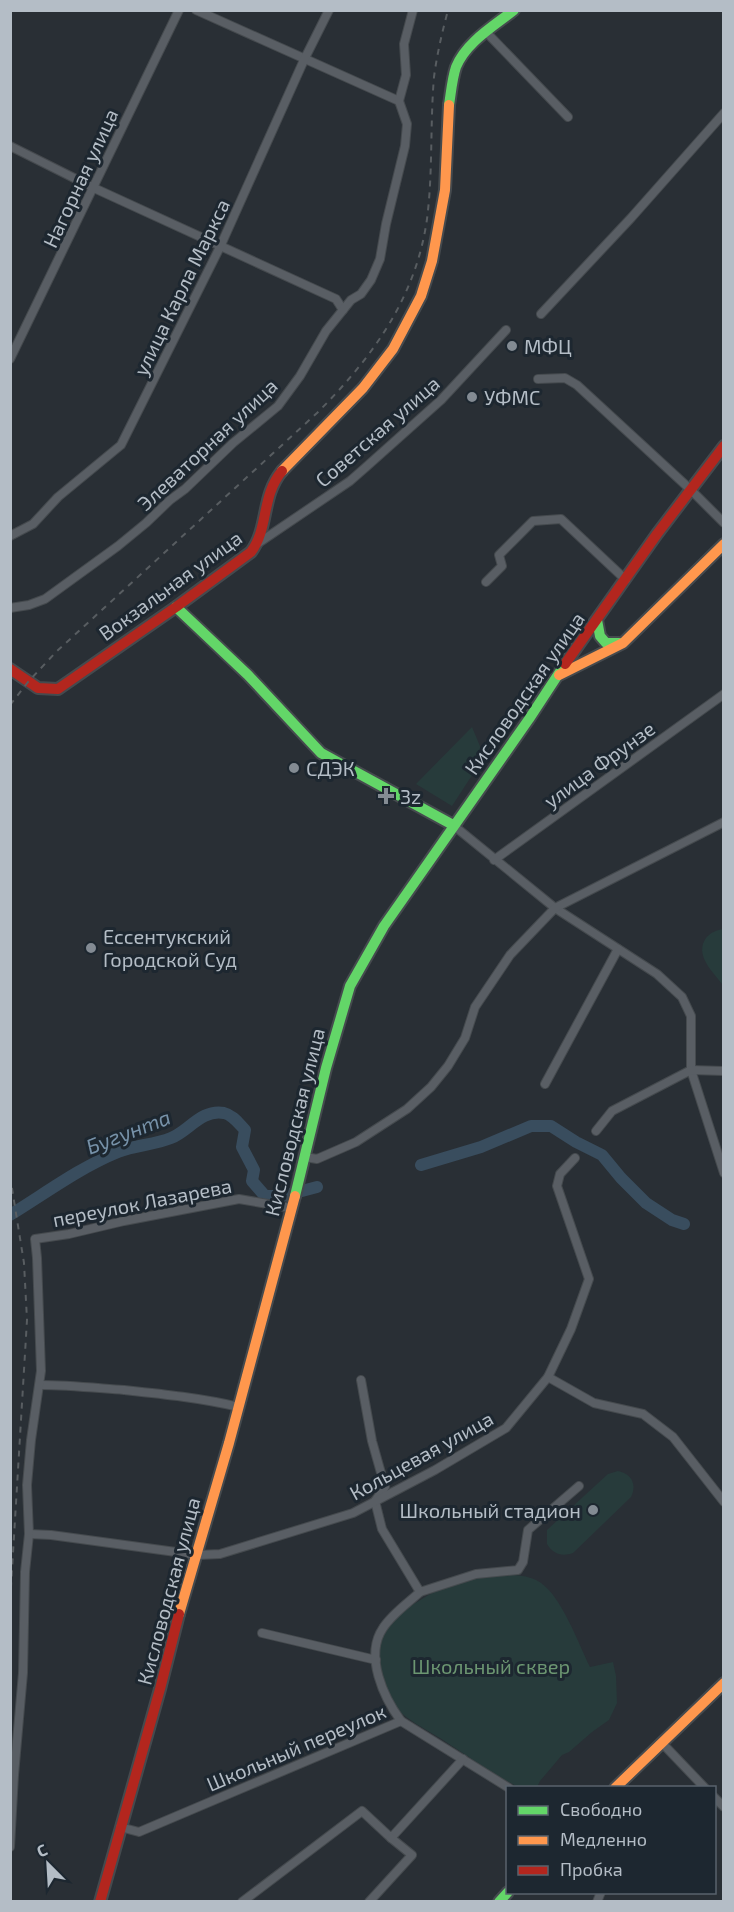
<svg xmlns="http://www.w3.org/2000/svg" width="734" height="1912" font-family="'Exo 2',sans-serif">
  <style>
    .green { fill: #273b3b }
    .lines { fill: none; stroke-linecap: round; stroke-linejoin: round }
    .river { stroke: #394d5e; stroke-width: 12 }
    .street-casing { stroke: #454a4e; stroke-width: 10 }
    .fast-casing { stroke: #454a4e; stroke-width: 14 }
    .slow-casing { stroke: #454a4e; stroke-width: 14 }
    .jam-casing { stroke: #454a4e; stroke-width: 14 }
    .street { stroke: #595e64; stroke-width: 8 }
    .fast { stroke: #63d668; stroke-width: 10 }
    .slow { stroke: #ff974d; stroke-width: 10 }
    .jam { stroke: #b3261e; stroke-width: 10 }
    .rail { stroke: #585d61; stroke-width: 2; stroke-dasharray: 6 6; stroke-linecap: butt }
    .poi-dot { fill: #838b93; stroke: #1d2730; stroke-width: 2 }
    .labels { text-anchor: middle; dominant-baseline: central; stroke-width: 6; stroke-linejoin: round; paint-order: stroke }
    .street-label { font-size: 20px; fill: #b4bdc6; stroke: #1d2730 }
    .poi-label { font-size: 20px; fill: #b4bdc6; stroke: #1d2730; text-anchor: start }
    .park-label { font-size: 20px; fill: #6c9671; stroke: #1d2730 }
    .water-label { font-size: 21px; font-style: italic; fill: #7691a8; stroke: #1d2730 }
  </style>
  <rect width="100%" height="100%" fill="#292f35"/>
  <g class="green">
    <path d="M472,727L482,751L478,766L452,806L416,784Z"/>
    <path d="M723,929H724L723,985C713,972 694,955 706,938C711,932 717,930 723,929Z"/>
    <path d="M618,1471C632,1474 637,1485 631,1497L573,1553C562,1557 553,1554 547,1544V1530L608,1474Z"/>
    <path d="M503,1575C515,1575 525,1575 536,1580C560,1591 578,1643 590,1667L613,1662L616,1676L617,1703L609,1720L592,1732L569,1752L562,1755L540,1781L537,1787H518C491,1773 466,1755 440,1738C427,1730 400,1716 392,1703C380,1685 373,1648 385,1628C395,1613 444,1584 462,1580C475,1578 490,1577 503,1575Z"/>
  </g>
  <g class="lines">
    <g class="river">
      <path d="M421,1165L481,1147L531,1126H551L576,1142L602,1155L621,1178L646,1203L672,1220L684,1224"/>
      <path d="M10,1215C46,1193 79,1168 118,1152C135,1145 154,1145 171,1138C189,1131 201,1109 224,1113C233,1115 239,1124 245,1130L242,1147L254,1170L252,1181L265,1196H283L317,1187"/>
    </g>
    <defs>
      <g id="street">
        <path d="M196,10L399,101"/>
        <path d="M487,33L568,117"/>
        <path d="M10,146L94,188L336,299L343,310"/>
        <path d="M541,314L631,218L724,113"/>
        <path d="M10,359L179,10"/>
        <path d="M538,379L565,378L577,385L691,490L724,523"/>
        <path d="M10,536L33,524L58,497L121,445L220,247L304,60L329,10"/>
        <path d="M257,544L350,481L366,467L441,400L506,330"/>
        <path d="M486,582L502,566L499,555L533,521L561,519L626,580"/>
        <path d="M10,608L29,605L45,599L118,546L146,523L170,500L185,489L233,443L278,406L300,376L326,331L351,300L361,294L371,280L380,259L386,224L405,146L407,124L399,101L406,75L404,44L413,10"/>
        <path d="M453,825L555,908L657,974L682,997L691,1016V1070L724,1173"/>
        <path d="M494,860L724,694"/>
        <path d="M545,1084L618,949"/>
        <path d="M596,1131L612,1111L691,1070L724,1071"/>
        <path d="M305,1157L317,1159L356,1142L407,1109L431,1087L448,1066L465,1038L475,1007L510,955L555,908L724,822"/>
        <path d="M548,1377L594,1403L643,1414L673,1437L724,1502"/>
        <path d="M361,1380L372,1441L385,1487L375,1501L382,1529L420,1592L476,1574L518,1570L523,1562L528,1530L579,1486"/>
        <path d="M40,1385C68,1385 96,1388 124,1390C162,1394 201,1398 239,1407"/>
        <path d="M29,1534L51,1535L198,1555L220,1554L353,1513L435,1470L506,1428L548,1377L571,1329L589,1279L557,1186L560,1174L575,1158"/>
        <path d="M262,1633L376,1660"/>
        <path d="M401,1721C384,1698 364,1656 383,1628C392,1614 408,1603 420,1592"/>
        <path d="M662,1743L705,1788"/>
        <path d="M714,1797L724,1807"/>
        <path d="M120,1827L139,1832L401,1721L509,1788"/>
        <path d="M10,1847L14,1775L23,1673L25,1572L29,1534L27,1485L31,1440L41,1371L37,1258L35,1239L69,1234L124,1221L239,1199L291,1208"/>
        <path d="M242,1902L362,1811L391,1838L463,1759"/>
        <path d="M369,1902L412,1855L391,1838"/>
        <path d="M597,1902L601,1892"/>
      </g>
      <g id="fast">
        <path d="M449,105C451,93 452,79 456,67C466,42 494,26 514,10"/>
        <path d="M176,607L248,675L321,753L453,825"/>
        <path d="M597,620L600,636L606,643H619"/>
        <path d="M295,1196L326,1068L350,986L384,926L529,719L565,664"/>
        <path d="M499,1902L508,1892"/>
      </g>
      <g id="slow">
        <path d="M282,471L363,388L393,349L421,296L432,261L445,190L449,105"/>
        <path d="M559,675L623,643L724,544"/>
        <path d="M179,1614L229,1443L295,1196"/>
        <path d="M615,1788L724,1683"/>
      </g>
      <g id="jam">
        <path d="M565,664L657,534L724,446"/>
        <path d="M10,669L38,688L58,689L176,607L251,552C269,528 261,496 282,471"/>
        <path d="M100,1902L160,1689L179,1614"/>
      </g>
    </defs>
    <use href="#street" class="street-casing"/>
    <use href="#fast" class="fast-casing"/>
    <use href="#slow" class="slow-casing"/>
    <use href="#jam" class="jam-casing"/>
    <use href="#street" class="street"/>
    <use href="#fast" class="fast"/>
    <use href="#slow" class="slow"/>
    <use href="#jam" class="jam"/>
    <g class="rail">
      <path d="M10,705L28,682L56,652L317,413C372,358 416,298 427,219C433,172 430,124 434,77C437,54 442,33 448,10"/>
      <path d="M10,1176L24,1263L27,1320L10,1603"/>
    </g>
  </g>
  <g class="poi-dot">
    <circle cx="512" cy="346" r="6"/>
    <circle cx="472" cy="397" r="6"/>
    <circle cx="294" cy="768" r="6"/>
    <path d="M383 787h6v6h6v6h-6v6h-6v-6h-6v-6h6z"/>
    <circle cx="91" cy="948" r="6"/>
    <circle cx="593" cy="1510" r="6"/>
  </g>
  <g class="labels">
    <g class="street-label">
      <text transform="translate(80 178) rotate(-65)">Нагорная улица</text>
      <text transform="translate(181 287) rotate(-64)">улица Карла Маркса</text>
      <text transform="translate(377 431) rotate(-41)">Советская улица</text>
      <text transform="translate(207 444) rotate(-43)">Элеваторная улица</text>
      <text transform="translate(170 585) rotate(-36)">Вокзальная улица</text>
      <text transform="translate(524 693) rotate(-55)">Кисловодская улица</text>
      <text transform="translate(599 764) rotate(-36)">улица Фрунзе</text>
      <text transform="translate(294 1122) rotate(-76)">Кисловодская улица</text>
      <text transform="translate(142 1202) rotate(-11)">переулок Лазарева</text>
      <text transform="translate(421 1455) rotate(-29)">Кольцевая улица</text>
      <text transform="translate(168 1591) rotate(-75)">Кисловодская улица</text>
      <text transform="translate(296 1747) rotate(-23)">Школьный переулок</text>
    </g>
    <g class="poi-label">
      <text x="524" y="346">МФЦ</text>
      <text x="484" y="397">УФМС</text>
      <text x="306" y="768">СДЭК</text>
      <text x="400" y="796">3z</text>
      <text x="103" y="936">Ессентукский<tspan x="103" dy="23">Городской Суд</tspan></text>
      <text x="581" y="1510" text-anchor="end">Школьный стадион</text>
    </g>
    <g class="park-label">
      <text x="491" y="1666">Школьный сквер</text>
    </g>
    <g class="water-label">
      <text transform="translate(128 1131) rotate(-21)">Бугунта</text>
    </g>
  </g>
  <rect width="734" height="1912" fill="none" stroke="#b4bdc6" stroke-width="24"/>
  <rect x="506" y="1786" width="210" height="108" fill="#1d2730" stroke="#59636c" stroke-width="1.5"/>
  <rect x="518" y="1806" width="30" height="9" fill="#63d668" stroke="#59636c" stroke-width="1.5"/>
  <text x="560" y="1816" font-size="18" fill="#b4bdc6">Свободно</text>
  <rect x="518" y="1836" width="30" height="9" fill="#ff974d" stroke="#59636c" stroke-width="1.5"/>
  <text x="560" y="1846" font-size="18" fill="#b4bdc6">Медленно</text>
  <rect x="518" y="1866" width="30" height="9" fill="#b3261e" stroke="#59636c" stroke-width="1.5"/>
  <text x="560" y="1876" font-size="18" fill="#b4bdc6">Пробка</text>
  <g transform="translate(48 1864) rotate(336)" stroke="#1d2730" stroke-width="4.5" paint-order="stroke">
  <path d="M0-4.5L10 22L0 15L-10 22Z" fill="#b4bdc6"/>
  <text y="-9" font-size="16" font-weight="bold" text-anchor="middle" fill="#b4bdc6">С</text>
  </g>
</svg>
